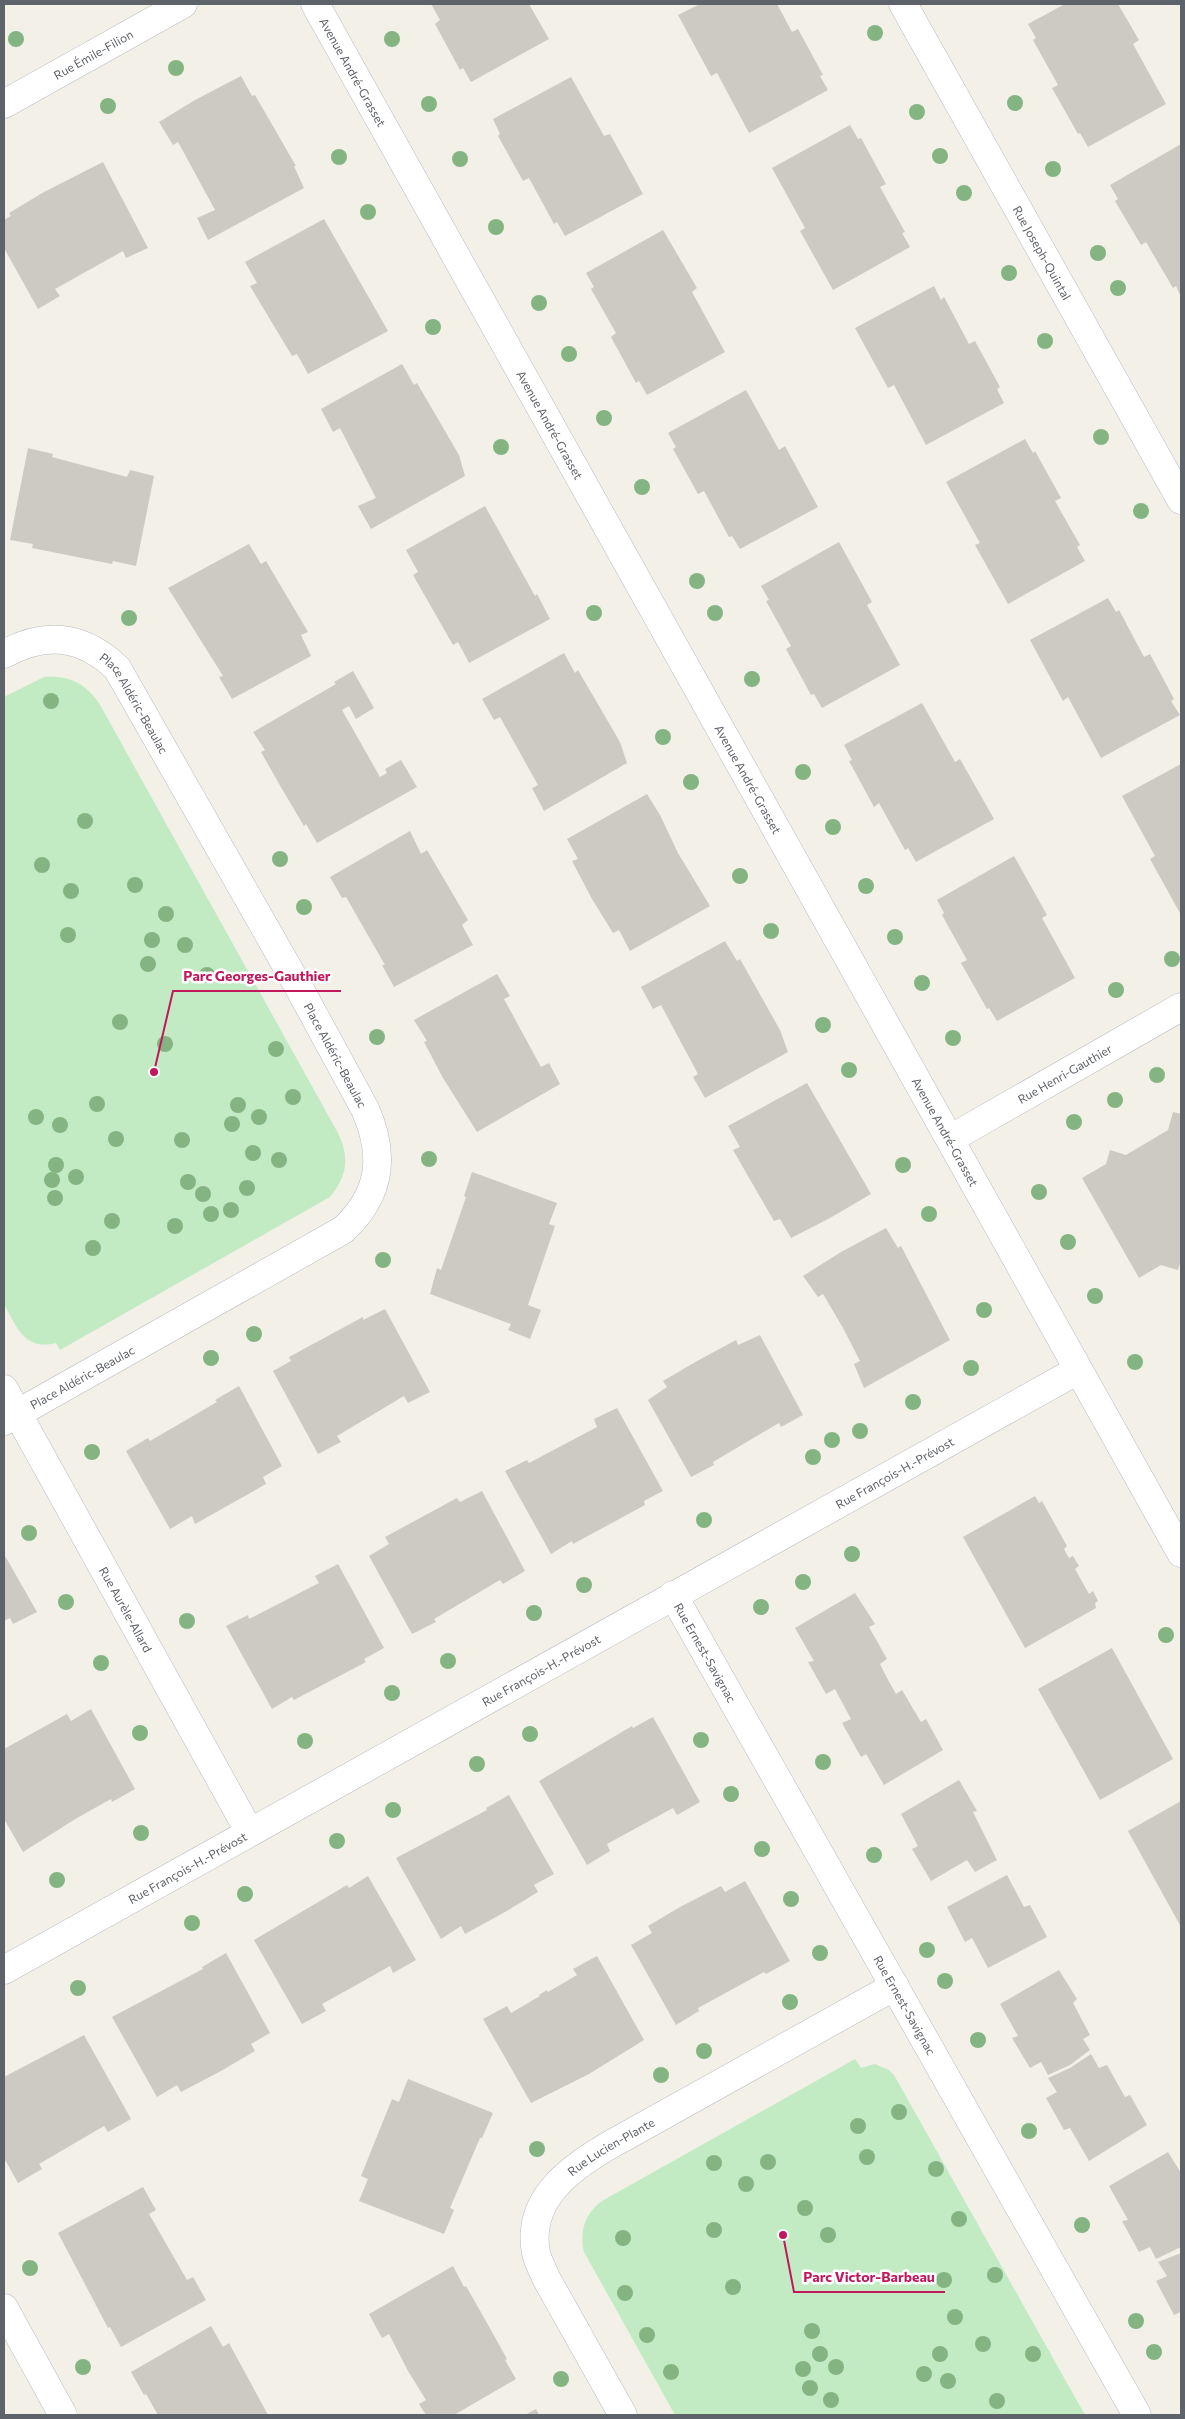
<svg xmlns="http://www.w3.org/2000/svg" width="1185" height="2419" font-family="Commissioner,sans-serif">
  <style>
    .green { fill: #c2ebc3 }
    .building { fill: #cdcac4 }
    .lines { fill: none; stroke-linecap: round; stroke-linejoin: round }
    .street-casing { stroke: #b9bcc2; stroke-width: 29 }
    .street { stroke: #fff; stroke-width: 28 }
    .tree { fill: #85b483 }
    .labels { text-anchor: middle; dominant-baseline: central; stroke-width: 5; stroke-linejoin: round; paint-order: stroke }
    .street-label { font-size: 12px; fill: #5e6269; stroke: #fff }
    .leader { fill: none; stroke: #c2185b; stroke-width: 2 }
    .callout-dot { fill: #c2185b; stroke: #fff; stroke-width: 2 }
    .callout-label { font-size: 14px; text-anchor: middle; font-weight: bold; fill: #c2185b; stroke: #fff; stroke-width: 5; stroke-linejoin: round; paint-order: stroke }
  </style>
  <rect width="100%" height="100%" fill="#f2f0e7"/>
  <g class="green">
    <path d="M44,677C69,675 85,683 99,703L338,1133C350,1158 347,1176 330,1197L60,1350L56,1343C24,1351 17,1327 4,1304V697Z"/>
    <path d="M855,2059L861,2068L875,2064L889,2070L894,2075L1085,2415H675L584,2252C579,2232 585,2213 602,2201Z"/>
  </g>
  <g class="building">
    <path d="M431,4H529L549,39L471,82L463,68L460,70L435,24L440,20Z"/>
    <path d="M700,4H777L792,32L798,29L823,75L820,76L828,90L749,133L717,73L711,76L678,15Z"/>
    <path d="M1065,4H1118L1139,40L1133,44L1166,104L1088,147L1080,133L1078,134L1052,88L1058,85L1033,40L1036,38L1028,24Z"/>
    <path d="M241,76L252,96L255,95L296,166H294L304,188L208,240L197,218L215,210L178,142L173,145L159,122L195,100Z"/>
    <path d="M571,77L604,136L610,134L643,194L565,236L557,222L554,224L529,178L523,181L498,136L500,134L493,119Z"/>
    <path d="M850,125L858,139L861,138L886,184L880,187L905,232L902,233L910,247L833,290L800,231L805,228L772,168Z"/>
    <path d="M1181,144V297L1176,286L1173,288L1146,242L1141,245L1115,201L1118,199L1110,185Z"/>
    <path d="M103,162L148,248L126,258L123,251L55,289L60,296L38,309L4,248V220L11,216L9,213L44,192Z"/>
    <path d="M324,219L388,331L308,374L297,354L292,356L250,286L257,283L245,262Z"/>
    <path d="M663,230L697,288L692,292L725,352L647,395L639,381L636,383L611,337L616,333L591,289L594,287L586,273Z"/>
    <path d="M934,286L941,300L944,297L969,344L975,341L1000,387L997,389L1004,403L926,445L894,385L888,388L855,328Z"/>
    <path d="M402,364L414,385L417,383L459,455L465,476L371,529L358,506L376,498L340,428L333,432L321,409Z"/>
    <path d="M746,390L779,450L785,446L818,507L740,549L732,536L729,537L704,491L698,494L673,449L676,447L668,433Z"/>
    <path d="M1025,439L1033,453L1035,451L1061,498L1055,501L1080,545L1077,547L1085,561L1008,604L975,545L980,543L946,482Z"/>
    <path d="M28,448L53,454L52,457L127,477L130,470L154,476L136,566L113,561L112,564L32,548L33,544L10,540Z"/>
    <path d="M485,506L535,596L537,594L550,619L469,663L458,642L453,645L413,575L418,572L406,550Z"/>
    <path d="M839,542L872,602L867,605L900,665L822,708L814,694L811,695L786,649L791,646L766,601L769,600L761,586Z"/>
    <path d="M249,544L261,564L266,561L308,632L301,635L311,656L232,699L219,677L223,676L168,588Z"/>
    <path d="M1108,598L1116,612L1119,610L1144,657L1150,654L1174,699L1171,701L1180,715L1101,758L1068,697L1063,701L1030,640Z"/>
    <path d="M564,653L575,673L578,670L620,742L627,763L544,811L532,788L538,785L500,717L494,720L482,699Z"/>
    <path d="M353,671L374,708L356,719L349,706L342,710L380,777L387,773L385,769L401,760L417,787L317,843L306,824L304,826L282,789L261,752L265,750L253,732L336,684L334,682Z"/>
    <path d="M922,703L955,762L960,759L994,819L916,862L908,848L905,850L879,803L874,807L849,761L852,760L844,745Z"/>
    <path d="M1181,764V915L1150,859L1155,856L1122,796Z"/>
    <path d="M647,794L660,815L678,853L710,906L630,951L619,930L613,933L592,899L572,861L578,859L567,839Z"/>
    <path d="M410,831L421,854L427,850L468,920L462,925L473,945L394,987L382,965H385L346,897L342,898L330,877Z"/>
    <path d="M1014,856L1047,915L1042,918L1075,978L997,1021L989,1008L987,1009L961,963L967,960L942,915L944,913L937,900Z"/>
    <path d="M725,941L737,961L740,959L780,1030L788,1052L705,1098L693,1077L698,1074L661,1005L653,1009L641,987Z"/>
    <path d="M497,974L510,996L504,999L541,1067L549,1063L560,1084L477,1132L443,1078L424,1042L427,1041L414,1020Z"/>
    <path d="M807,1083L871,1194L830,1218L791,1238L780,1219L774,1221L733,1150L740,1147L728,1126Z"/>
    <path d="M1173,1112L1181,1114V1260L1178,1270L1161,1265L1139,1278L1082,1178L1106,1164L1110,1150L1126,1155L1168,1130Z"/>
    <path d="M472,1172L557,1203L549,1224L555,1226L528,1305L541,1310L530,1339L508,1330L511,1324L430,1294L437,1268L441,1270L466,1197L464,1196Z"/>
    <path d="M886,1228L898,1248L901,1246L950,1340L864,1388L854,1364L860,1361L843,1328L823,1294L818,1297L803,1276L841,1252Z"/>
    <path d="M385,1309L430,1392L408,1403L404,1396L337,1436L341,1442L318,1454L273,1371L291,1361L289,1357L363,1317V1320Z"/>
    <path d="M760,1335L803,1415L781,1427L779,1423L713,1462L714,1465L691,1477L648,1400L667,1387L663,1381L697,1361L736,1340L738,1345Z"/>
    <path d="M239,1386L282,1466L263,1477L266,1484L195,1524L192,1516L170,1529L126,1451L148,1438L150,1441L217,1402L215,1400Z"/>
    <path d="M617,1408L663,1491L644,1501L645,1505L573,1544L572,1541L551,1554L505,1471L527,1460L529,1463L597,1427L594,1419Z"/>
    <path d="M482,1491L525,1571L503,1584L500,1580L434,1619L436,1622L412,1634L369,1556L389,1544L385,1537L457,1498L460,1502Z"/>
    <path d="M1035,1496L1039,1503L1042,1501L1067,1546L1064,1549L1066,1553L1069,1558L1073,1556L1079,1566L1075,1569L1089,1594L1093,1591L1098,1601L1095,1603L1096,1608L1025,1648L963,1537Z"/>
    <path d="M4,1554L37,1612L13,1624L10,1618L4,1621Z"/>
    <path d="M338,1564L384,1648L364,1659L366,1662L294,1700L292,1697L272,1709L226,1626L248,1615L249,1619L319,1583L315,1576Z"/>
    <path d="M855,1593L875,1624L869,1627L887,1659L880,1664L887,1678L896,1694L902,1690L921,1722L926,1719L943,1750L884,1785L866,1754L861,1757L842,1723L851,1719L835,1689L826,1694L808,1662L814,1661L795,1628Z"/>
    <path d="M1112,1648L1173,1759L1100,1800L1038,1689Z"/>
    <path d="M91,1709L135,1789L112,1802L111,1799L77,1818L23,1852L4,1819V1749L67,1714L71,1721Z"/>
    <path d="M653,1717L700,1802L677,1815L673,1808L607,1844L610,1851L587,1865L539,1781L632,1726L633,1728Z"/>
    <path d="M959,1780L977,1811L973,1812L997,1860L975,1872L967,1860L931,1881L912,1849L918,1846L901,1814Z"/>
    <path d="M509,1795L554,1874L534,1885L538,1892L505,1912L465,1934L461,1926L441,1939L396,1858L487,1810L486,1808Z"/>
    <path d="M1181,1801V1927L1128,1831Z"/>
    <path d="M1007,1875L1024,1907L1030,1905L1047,1937L988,1968L972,1938L965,1942L947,1907Z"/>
    <path d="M368,1876L416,1960L393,1973L390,1966L351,1988L322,2004L326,2011L302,2024L254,1940L347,1885L349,1888Z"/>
    <path d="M745,1881L790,1961L766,1974L764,1972L698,2008L699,2011L676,2025L631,1945L652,1933L648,1926L680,1907L721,1886L725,1892Z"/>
    <path d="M226,1953L270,2033L251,2044L255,2051L221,2071L181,2092L177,2085L157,2097L112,2017L203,1969L202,1967Z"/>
    <path d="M597,1956L644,2040L589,2074L531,2103L483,2019L507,2006L511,2013L540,1996L539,1995L547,1990L548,1992L577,1975L573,1969Z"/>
    <path d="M1059,1970L1077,1999L1073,2003L1090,2035L1083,2039L1090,2050L1070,2065L1048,2075L1041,2062L1030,2068L1012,2038L1018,2036L1000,2004Z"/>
    <path d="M84,2035L131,2119L108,2132L104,2126L39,2164L42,2169L18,2183L4,2158V2077Z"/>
    <path d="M1091,2054L1099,2068L1107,2065L1125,2097L1130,2095L1147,2125L1089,2161L1070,2128L1064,2130L1046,2098L1057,2092L1048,2078L1070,2068Z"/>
    <path d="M408,2079L493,2113L482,2138H480L450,2208L454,2210L444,2234L359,2201L368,2179L361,2176L392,2099L399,2102Z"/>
    <path d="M1168,2152L1181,2173V2247L1156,2259L1150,2247L1139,2252L1122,2221L1128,2220L1109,2186Z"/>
    <path d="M143,2187L156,2210L149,2214L187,2280L193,2277L206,2300L121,2347L110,2327L108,2328L58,2233Z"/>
    <path d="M1181,2253V2312L1174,2315L1156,2281L1167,2276L1158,2262Z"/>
    <path d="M453,2266L464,2287L466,2286L487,2323L507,2359L505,2360L516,2379L454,2415H426L419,2404L426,2400L408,2371L389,2334L382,2338L369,2314Z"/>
    <path d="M211,2326L223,2347L229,2343L268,2415H158L146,2394L144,2395L131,2372Z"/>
    <path d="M536,2409L539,2415H525Z"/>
  </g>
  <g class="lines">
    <defs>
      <g id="street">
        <path id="s1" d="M315,4L1181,1553"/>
        <path id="s2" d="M903,4L1181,500"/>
        <path id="s3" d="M4,104L183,4"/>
        <path id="s4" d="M4,654C46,631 82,635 117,668L297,984L365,1109C386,1156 381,1195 343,1230L4,1421"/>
        <path id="s5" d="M950,1139L1181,1007"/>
        <path id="s6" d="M4,1389L249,1831"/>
        <path id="s7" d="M673,1595L1137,2415"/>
        <path id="s8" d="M4,1970L1078,1370"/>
        <path d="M4,2308L63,2415"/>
        <path id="s9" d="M623,2415L546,2278C543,2270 538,2262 536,2253C526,2200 569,2169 608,2146L895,1986"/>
      </g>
    </defs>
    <use href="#street" class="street-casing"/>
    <use href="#street" class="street"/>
  </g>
  <g class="tree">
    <circle cx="875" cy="33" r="8"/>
    <circle cx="16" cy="39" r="8"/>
    <circle cx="392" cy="39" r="8"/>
    <circle cx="176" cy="68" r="8"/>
    <circle cx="1015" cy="103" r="8"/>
    <circle cx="429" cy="104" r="8"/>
    <circle cx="108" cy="106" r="8"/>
    <circle cx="917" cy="112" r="8"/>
    <circle cx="940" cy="156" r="8"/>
    <circle cx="339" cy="157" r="8"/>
    <circle cx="460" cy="159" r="8"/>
    <circle cx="1053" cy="169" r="8"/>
    <circle cx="964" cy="193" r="8"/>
    <circle cx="368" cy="212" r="8"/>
    <circle cx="496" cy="227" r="8"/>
    <circle cx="1098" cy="253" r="8"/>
    <circle cx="1009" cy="273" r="8"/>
    <circle cx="1118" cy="288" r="8"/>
    <circle cx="539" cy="303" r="8"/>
    <circle cx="433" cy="327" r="8"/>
    <circle cx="1045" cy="341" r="8"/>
    <circle cx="569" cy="354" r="8"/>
    <circle cx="604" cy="418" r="8"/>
    <circle cx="1101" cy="437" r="8"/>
    <circle cx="501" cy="447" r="8"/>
    <circle cx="642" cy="487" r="8"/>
    <circle cx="1141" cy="511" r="8"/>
    <circle cx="697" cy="581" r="8"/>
    <circle cx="594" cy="613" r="8"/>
    <circle cx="715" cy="613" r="8"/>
    <circle cx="129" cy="618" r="8"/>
    <circle cx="752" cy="679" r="8"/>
    <circle cx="51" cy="701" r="8"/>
    <circle cx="663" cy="737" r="8"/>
    <circle cx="803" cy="772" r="8"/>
    <circle cx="691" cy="782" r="8"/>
    <circle cx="85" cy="821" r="8"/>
    <circle cx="833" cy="827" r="8"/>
    <circle cx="280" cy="859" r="8"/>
    <circle cx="42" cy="865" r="8"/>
    <circle cx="740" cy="876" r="8"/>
    <circle cx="135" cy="885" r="8"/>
    <circle cx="866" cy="886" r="8"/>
    <circle cx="71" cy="891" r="8"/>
    <circle cx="304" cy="907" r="8"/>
    <circle cx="166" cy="914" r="8"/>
    <circle cx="771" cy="931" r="8"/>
    <circle cx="68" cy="935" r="8"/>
    <circle cx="895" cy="937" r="8"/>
    <circle cx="152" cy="940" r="8"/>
    <circle cx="185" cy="945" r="8"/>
    <circle cx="1172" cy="959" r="8"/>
    <circle cx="148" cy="964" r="8"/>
    <circle cx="207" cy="975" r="8"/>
    <circle cx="922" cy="983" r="8"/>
    <circle cx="1116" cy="990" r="8"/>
    <circle cx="120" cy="1022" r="8"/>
    <circle cx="823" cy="1025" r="8"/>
    <circle cx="377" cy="1037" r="8"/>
    <circle cx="953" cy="1038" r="8"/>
    <circle cx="165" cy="1044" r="8"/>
    <circle cx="276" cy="1049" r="8"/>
    <circle cx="849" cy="1070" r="8"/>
    <circle cx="1157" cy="1075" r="8"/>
    <circle cx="293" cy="1097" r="8"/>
    <circle cx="1115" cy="1100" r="8"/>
    <circle cx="97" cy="1104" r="8"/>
    <circle cx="238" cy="1105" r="8"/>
    <circle cx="36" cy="1117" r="8"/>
    <circle cx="259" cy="1117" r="8"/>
    <circle cx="1074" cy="1122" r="8"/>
    <circle cx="232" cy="1124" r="8"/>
    <circle cx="60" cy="1125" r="8"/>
    <circle cx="116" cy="1139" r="8"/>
    <circle cx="182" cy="1140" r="8"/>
    <circle cx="253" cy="1153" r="8"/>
    <circle cx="429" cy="1159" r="8"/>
    <circle cx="279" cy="1160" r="8"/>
    <circle cx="56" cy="1165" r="8"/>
    <circle cx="903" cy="1165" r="8"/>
    <circle cx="76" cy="1177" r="8"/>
    <circle cx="52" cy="1180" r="8"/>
    <circle cx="188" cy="1182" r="8"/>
    <circle cx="247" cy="1188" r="8"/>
    <circle cx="1039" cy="1192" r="8"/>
    <circle cx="203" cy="1194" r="8"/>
    <circle cx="55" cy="1198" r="8"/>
    <circle cx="231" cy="1210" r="8"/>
    <circle cx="211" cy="1214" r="8"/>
    <circle cx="929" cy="1214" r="8"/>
    <circle cx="112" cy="1221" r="8"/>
    <circle cx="175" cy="1226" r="8"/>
    <circle cx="1068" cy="1242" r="8"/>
    <circle cx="93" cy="1248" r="8"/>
    <circle cx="383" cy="1260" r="8"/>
    <circle cx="1095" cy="1296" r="8"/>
    <circle cx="984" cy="1310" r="8"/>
    <circle cx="254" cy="1334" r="8"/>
    <circle cx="211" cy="1358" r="8"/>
    <circle cx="1135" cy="1362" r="8"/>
    <circle cx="971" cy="1368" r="8"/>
    <circle cx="913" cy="1402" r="8"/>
    <circle cx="860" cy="1431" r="8"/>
    <circle cx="832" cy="1440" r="8"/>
    <circle cx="92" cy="1452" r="8"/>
    <circle cx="813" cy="1457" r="8"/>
    <circle cx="704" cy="1520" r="8"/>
    <circle cx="29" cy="1533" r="8"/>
    <circle cx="852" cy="1554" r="8"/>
    <circle cx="803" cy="1582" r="8"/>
    <circle cx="584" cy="1585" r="8"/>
    <circle cx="66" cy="1602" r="8"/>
    <circle cx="761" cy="1607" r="8"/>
    <circle cx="534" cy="1613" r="8"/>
    <circle cx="187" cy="1621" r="8"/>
    <circle cx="1166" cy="1635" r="8"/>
    <circle cx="448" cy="1661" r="8"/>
    <circle cx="101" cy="1663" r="8"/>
    <circle cx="392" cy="1693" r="8"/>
    <circle cx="140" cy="1733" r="8"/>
    <circle cx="530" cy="1734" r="8"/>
    <circle cx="701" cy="1740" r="8"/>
    <circle cx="305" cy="1741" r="8"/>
    <circle cx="823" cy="1762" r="8"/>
    <circle cx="477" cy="1764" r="8"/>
    <circle cx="731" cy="1794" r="8"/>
    <circle cx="393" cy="1810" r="8"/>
    <circle cx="141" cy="1833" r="8"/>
    <circle cx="337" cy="1841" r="8"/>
    <circle cx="762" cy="1849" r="8"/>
    <circle cx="874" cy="1855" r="8"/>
    <circle cx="57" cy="1880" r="8"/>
    <circle cx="245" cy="1894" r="8"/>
    <circle cx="791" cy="1899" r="8"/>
    <circle cx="192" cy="1923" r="8"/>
    <circle cx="927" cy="1950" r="8"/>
    <circle cx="820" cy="1953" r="8"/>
    <circle cx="945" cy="1981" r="8"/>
    <circle cx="78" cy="1988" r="8"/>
    <circle cx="790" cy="2002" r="8"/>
    <circle cx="978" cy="2040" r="8"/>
    <circle cx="704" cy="2051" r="8"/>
    <circle cx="661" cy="2075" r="8"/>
    <circle cx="899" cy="2112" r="8"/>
    <circle cx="858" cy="2126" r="8"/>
    <circle cx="1029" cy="2131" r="8"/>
    <circle cx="537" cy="2149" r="8"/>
    <circle cx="867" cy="2157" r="8"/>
    <circle cx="768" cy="2162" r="8"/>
    <circle cx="714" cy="2163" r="8"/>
    <circle cx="936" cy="2169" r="8"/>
    <circle cx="746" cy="2184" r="8"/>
    <circle cx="805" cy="2208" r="8"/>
    <circle cx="959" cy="2219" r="8"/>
    <circle cx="1082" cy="2225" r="8"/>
    <circle cx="714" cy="2230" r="8"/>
    <circle cx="828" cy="2235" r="8"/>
    <circle cx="623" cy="2238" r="8"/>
    <circle cx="30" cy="2268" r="8"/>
    <circle cx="995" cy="2275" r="8"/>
    <circle cx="944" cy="2280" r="8"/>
    <circle cx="733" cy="2287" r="8"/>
    <circle cx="625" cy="2293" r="8"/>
    <circle cx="955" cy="2317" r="8"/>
    <circle cx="1136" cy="2321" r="8"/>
    <circle cx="812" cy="2331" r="8"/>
    <circle cx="647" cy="2335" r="8"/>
    <circle cx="983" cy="2344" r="8"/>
    <circle cx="1154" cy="2352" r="8"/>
    <circle cx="820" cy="2354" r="8"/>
    <circle cx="940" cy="2354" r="8"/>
    <circle cx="1033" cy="2354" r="8"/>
    <circle cx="83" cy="2367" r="8"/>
    <circle cx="836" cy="2367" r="8"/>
    <circle cx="803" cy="2369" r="8"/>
    <circle cx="671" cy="2372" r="8"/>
    <circle cx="924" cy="2374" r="8"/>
    <circle cx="561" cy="2379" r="8"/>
    <circle cx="948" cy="2381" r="8"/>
    <circle cx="810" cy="2388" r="8"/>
    <circle cx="831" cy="2400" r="8"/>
    <circle cx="997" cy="2401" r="8"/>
  </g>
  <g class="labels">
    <g class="street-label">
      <text stroke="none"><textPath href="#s3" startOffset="102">Rue Émile-Filion</textPath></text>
      <text stroke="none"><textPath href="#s1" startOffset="78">Avenue André-Grasset</textPath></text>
      <text stroke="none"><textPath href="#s2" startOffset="285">Rue Joseph-Quintal</textPath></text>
      <text stroke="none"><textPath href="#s1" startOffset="482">Avenue André-Grasset</textPath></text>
      <text stroke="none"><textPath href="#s4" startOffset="162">Place Aldéric-Beaulac</textPath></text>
      <text stroke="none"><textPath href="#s1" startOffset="888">Avenue André-Grasset</textPath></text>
      <text stroke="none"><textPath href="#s4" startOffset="568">Place Aldéric-Beaulac</textPath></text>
      <text stroke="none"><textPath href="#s5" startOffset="132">Rue Henri-Gauthier</textPath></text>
      <text stroke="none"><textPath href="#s1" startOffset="1292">Avenue André-Grasset</textPath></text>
      <text transform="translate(82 1377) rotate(-29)">Place Aldéric-Beaulac</text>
      <text stroke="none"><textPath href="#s8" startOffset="1020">Rue François-H.-Prévost</textPath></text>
      <text stroke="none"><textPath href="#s6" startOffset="252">Rue Aurèle-Allard</textPath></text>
      <text stroke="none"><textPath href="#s7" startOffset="66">Rue Ernest-Savignac</textPath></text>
      <text stroke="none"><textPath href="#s8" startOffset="615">Rue François-H.-Prévost</textPath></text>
      <text stroke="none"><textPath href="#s8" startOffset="210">Rue François-H.-Prévost</textPath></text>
      <text stroke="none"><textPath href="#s7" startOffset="471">Rue Ernest-Savignac</textPath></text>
      <text stroke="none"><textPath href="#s9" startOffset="325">Rue Lucien-Plante</textPath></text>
    </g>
  </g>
  <path class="leader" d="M154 1072L173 991H341M783 2235L794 2292H945"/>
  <g class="callout-dot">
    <circle cx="154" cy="1072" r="5"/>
    <circle cx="783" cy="2235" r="5"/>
  </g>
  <g class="callout-label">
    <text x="257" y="981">Parc Georges-Gauthier</text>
    <text x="869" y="2282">Parc Victor-Barbeau</text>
  </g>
  <rect width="1185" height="2419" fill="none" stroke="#5e6269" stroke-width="10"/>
</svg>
